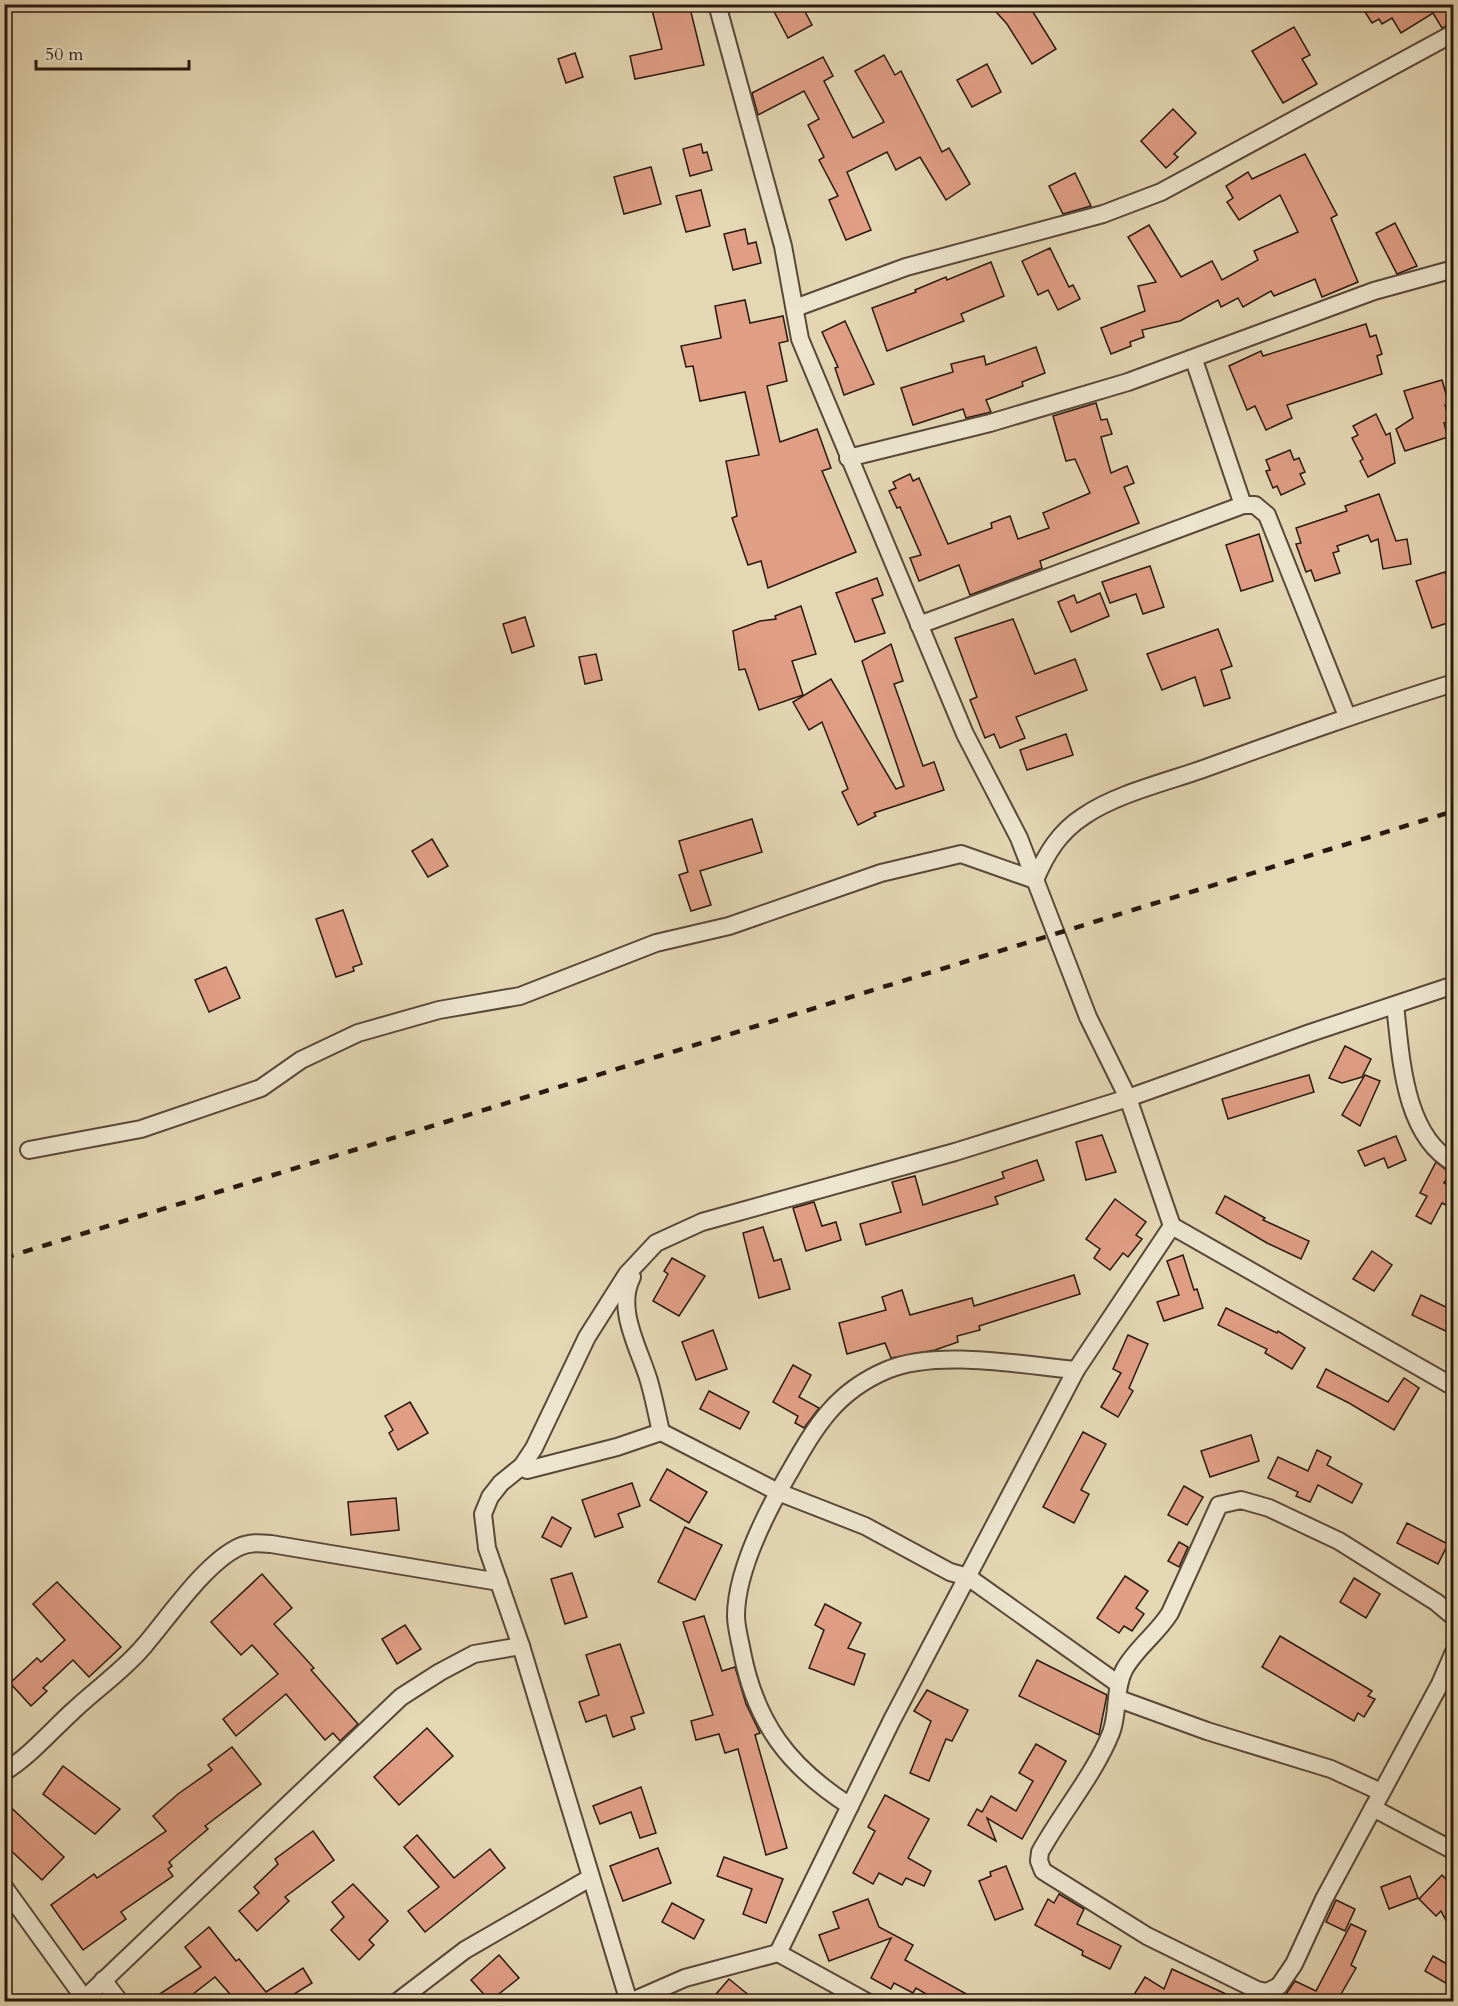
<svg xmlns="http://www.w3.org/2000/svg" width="1458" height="2006" font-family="Cardo,serif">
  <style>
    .building { fill: #e09e85; stroke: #2a180e; stroke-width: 1.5 }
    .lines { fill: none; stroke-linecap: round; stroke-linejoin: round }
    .minor-casing { stroke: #584838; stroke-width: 20 }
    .minor { stroke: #ede5ce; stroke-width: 16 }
    .rail { stroke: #2a180e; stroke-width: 4.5; stroke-dasharray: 10 10; stroke-linecap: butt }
  </style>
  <rect width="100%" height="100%" fill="#e4d7b4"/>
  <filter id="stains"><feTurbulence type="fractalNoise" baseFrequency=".00333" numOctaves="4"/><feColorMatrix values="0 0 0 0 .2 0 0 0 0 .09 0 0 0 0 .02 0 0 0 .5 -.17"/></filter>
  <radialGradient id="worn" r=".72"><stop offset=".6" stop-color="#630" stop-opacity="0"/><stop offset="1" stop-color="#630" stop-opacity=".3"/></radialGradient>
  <g class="building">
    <path d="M675,4H689L704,65L635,79L630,56L662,49L652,10Z"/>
    <path d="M770,4H801L812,25L788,38Z"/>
    <path d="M989,4H1028L1056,49L1032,64L1007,24Z"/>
    <path d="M1360,4H1454V23L1442,28L1433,13L1401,33L1392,18L1382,24L1379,19L1372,23Z"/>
    <path d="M1294,27L1310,55L1302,59L1317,84L1283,103L1252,51Z"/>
    <path d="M575,53L583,77L566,83L558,59Z"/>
    <path d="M884,55L895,75L901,71L942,152L949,148L970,184L946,200L920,157L896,170L887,152L847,172L871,230L846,240L829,200L838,196L819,160L824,157L808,125L819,119L804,91L758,115L752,93L823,57L833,76L824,81L853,138L884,122L855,71Z"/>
    <path d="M987,64L1001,92L972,107L957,80Z"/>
    <path d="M1173,109L1196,133L1174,154L1178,157L1166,168L1141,141Z"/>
    <path d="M701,144L703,153L707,152L712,170L690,176L683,149Z"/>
    <path d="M1305,154L1337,215L1331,218L1358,282L1322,297L1315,279L1274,296L1271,291L1243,307L1238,298L1221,307L1218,300L1180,321L1142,330L1144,337L1130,342L1131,346L1111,354L1101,328L1145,311L1138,286L1156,282L1128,237L1149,225L1181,277L1212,261L1222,280L1258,260L1254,251L1298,232L1280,195L1239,220L1227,202L1233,198L1226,186L1248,172L1252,179Z"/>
    <path d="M651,167L661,204L624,214L614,177Z"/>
    <path d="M1075,173L1091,206L1063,214L1049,186Z"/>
    <path d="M701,190L710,226L686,232L676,196Z"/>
    <path d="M1395,223L1417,266L1397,274L1376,233Z"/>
    <path d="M745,229L748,244L756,242L761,263L733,270L724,234Z"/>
    <path d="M1050,248L1069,287L1073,285L1080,299L1058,310L1048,290L1038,295L1022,261Z"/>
    <path d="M991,262L1004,296L961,314L964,321L887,351L872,308L916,292L915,290L946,277L947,280Z"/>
    <path d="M745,300L750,323L783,316L788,341L779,343L787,381L767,386L780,442L817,429L831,468L822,471L856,552L768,588L761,561L748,565L732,518L737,516L726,461L759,455L745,392L700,401L693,366L686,367L681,346L721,338L715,306Z"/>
    <path d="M845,321L874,384L844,395L835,368L838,367L822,332Z"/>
    <path d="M1366,324L1370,337L1376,335L1382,354L1377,356L1382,374L1287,405L1292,418L1266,430L1255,406L1247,410L1229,366L1261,351L1263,356Z"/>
    <path d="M1036,347L1045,373L1022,382L1023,386L986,400L991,412L966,418L963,409L913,425L901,388L953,372L951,364L984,356L986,365Z"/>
    <path d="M1442,380L1449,404L1445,405L1450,421L1444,423L1448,437L1405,451L1396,429L1413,418L1404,391Z"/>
    <path d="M1096,403L1101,420L1107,419L1112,434L1101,437L1111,473L1127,466L1134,483L1124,487L1139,523L1040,561L1042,568L970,595L959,565L919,581L910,558L921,555L900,507L897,508L889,491L896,488L893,482L910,474L913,481L919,478L948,544L992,528L991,523L1010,516L1018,539L1049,528L1043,513L1090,493L1075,459L1066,461L1053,416Z"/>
    <path d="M1376,414L1386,435L1390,433L1395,463L1368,477L1360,461L1363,459L1352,438L1358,435L1353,426Z"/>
    <path d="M1290,450L1294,460L1299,458L1305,472L1300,474L1305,484L1281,495L1277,486L1273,488L1266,471L1270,470L1266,460Z"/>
    <path d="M1379,494L1396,541L1407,539L1411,564L1383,569L1378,539L1371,542L1368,535L1337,546L1339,551L1333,553L1340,573L1315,581L1311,570L1306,572L1296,544L1301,543L1296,528L1347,511L1345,506Z"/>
    <path d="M1259,534L1273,581L1241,591L1226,545Z"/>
    <path d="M1150,566L1164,607L1143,614L1136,594L1110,603L1102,582Z"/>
    <path d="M1445,572L1454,597V621L1432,628L1416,581Z"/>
    <path d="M877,578L883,595L872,599L885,633L855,642L836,593Z"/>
    <path d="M1100,593L1109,616L1071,632L1058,602L1074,595L1077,603Z"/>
    <path d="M801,606L816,654L792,661L803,695L759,710L745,669L739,670L733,631L760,621L776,619L775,616Z"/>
    <path d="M525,617L534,646L512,653L503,624Z"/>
    <path d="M1013,619L1035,674L1075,659L1087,690L1016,717L1025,738L1000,748L994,734L985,738L970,700L977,697L955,638Z"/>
    <path d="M1218,629L1232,666L1221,670L1230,698L1204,706L1195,677L1162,690L1147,654Z"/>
    <path d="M891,644L903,681L894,684L923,766L934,762L944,790L874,813L876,816L858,825L842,792L848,789L822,722L809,730L793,702L831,679L896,789L904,786L862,661Z"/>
    <path d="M596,654L602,680L585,684L579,657Z"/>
    <path d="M1066,734L1073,755L1027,770L1020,750Z"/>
    <path d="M752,819L762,852L700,871L711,905L691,911L679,875L688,872L679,841Z"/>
    <path d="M432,839L448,866L428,877L412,851Z"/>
    <path d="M343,910L362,964L353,967L354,971L336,977L316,919Z"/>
    <path d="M226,967L240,998L209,1012L195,980Z"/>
    <path d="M1345,1046L1371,1059L1362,1077L1342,1083L1329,1078Z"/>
    <path d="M1309,1075L1314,1092L1228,1119L1222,1099Z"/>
    <path d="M1365,1075L1380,1081L1360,1126L1342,1115Z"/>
    <path d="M1102,1135L1116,1172L1086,1180L1076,1142Z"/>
    <path d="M1396,1136L1406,1160L1388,1168L1384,1158L1365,1166L1358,1151Z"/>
    <path d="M1037,1160L1044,1180L995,1197L998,1204L866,1245L860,1224L901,1212L892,1182L915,1176L923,1205L1004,1178L1002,1172Z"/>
    <path d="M1436,1162L1450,1173L1444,1183L1454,1188V1209L1442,1203L1431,1224L1416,1216L1427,1196L1420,1193Z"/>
    <path d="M1225,1196L1265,1218L1263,1220L1309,1241L1301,1259L1267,1243L1216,1213Z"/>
    <path d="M1115,1199L1146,1222L1136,1235L1142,1239L1128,1257L1123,1253L1110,1270L1094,1258L1100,1249L1086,1239Z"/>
    <path d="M814,1202L822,1226L836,1222L841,1240L806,1251L793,1208Z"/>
    <path d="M763,1227L774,1261L781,1259L790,1289L759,1298L743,1233Z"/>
    <path d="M1372,1251L1392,1265L1374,1291L1353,1279Z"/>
    <path d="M1183,1255L1194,1290L1197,1289L1203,1308L1164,1321L1157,1302L1179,1295L1167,1261Z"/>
    <path d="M672,1258L705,1276L679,1316L653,1301L668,1274L664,1271Z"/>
    <path d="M1074,1275L1080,1294L979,1326L980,1330L957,1336L958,1342L935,1350L891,1358L885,1343L847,1354L839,1323L886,1310L882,1297L902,1290L910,1315L972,1298L974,1306Z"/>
    <path d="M1421,1295L1454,1311V1335L1412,1315Z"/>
    <path d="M1226,1308L1277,1333L1278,1331L1305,1348L1292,1369L1265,1353L1267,1349L1218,1325Z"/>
    <path d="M713,1330L727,1369L696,1380L682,1342Z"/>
    <path d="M1128,1335L1148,1344L1129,1388L1133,1391L1118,1417L1101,1407L1121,1373L1113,1369Z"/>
    <path d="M793,1365L811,1375L799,1397L819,1408L804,1428L795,1423L798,1416L773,1402Z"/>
    <path d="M1326,1369L1388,1402L1404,1378L1419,1388L1394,1430L1349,1403L1317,1387Z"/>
    <path d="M709,1391L749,1412L740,1429L700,1409Z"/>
    <path d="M410,1402L428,1433L398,1450L389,1433L393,1430L385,1416Z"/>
    <path d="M1083,1432L1106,1444L1081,1490L1089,1494L1074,1523L1043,1507Z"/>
    <path d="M1251,1435L1259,1461L1210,1477L1201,1451Z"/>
    <path d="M1317,1450L1331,1457L1327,1465L1362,1484L1352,1503L1318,1485L1310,1502L1296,1496L1298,1492L1268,1478L1278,1457L1308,1471Z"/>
    <path d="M667,1469L707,1492L689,1523L650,1500Z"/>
    <path d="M632,1483L640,1506L618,1514L623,1527L595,1537L582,1500Z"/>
    <path d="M1184,1486L1203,1497L1187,1525L1168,1515Z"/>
    <path d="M396,1498L399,1530L351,1535L348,1502Z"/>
    <path d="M552,1517L571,1528L561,1547L542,1537Z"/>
    <path d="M1407,1523L1448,1544L1438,1564L1397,1543Z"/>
    <path d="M685,1527L722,1545L695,1600L658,1582Z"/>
    <path d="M1179,1542L1188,1547L1179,1567L1168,1561Z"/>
    <path d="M572,1573L587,1617L565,1624L551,1579Z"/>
    <path d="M262,1574L292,1608L274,1624L314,1668L311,1670L358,1724L340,1741L333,1733L325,1740L286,1694L236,1736L223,1719L278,1674L252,1645L241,1655L211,1622Z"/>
    <path d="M1125,1576L1148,1591L1136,1608L1144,1614L1132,1631L1124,1626L1119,1633L1097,1618Z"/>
    <path d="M1354,1578L1380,1594L1366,1618L1340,1602Z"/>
    <path d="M57,1582L121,1647L89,1677L73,1660L43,1688L47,1691L31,1706L10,1683L37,1658L41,1662L65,1640L33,1604Z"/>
    <path d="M825,1604L861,1623L848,1648L865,1654L854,1685L809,1668L824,1630L815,1625Z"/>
    <path d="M704,1616L722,1671L735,1667L746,1704L760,1733L755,1735L787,1848L766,1855L738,1749L725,1753L719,1734L696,1740L691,1721L713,1715L683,1622Z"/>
    <path d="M405,1625L421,1649L397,1664L382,1639Z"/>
    <path d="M1280,1636L1372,1691L1368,1696L1375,1699L1364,1717L1358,1713L1354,1721L1262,1667Z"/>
    <path d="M620,1644L644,1713L631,1717L635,1729L613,1737L606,1715L586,1722L579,1702L599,1695L586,1655Z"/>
    <path d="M1037,1660L1107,1695L1099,1735L1019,1696Z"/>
    <path d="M927,1690L968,1710L952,1741L946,1739L929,1781L910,1773L931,1721L914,1711Z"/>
    <path d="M427,1728L453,1756L399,1805L374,1777Z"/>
    <path d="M1036,1744L1066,1761L1022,1839L987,1818L996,1841L968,1825L977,1809L982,1812L991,1796L1016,1811L1033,1781L1019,1773Z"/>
    <path d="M232,1747L261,1784L205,1826L208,1829L169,1862L172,1866L168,1869L173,1876L121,1912L126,1919L83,1950L51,1905L94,1874L97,1878L166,1831L153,1816L178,1794L212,1770L208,1765Z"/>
    <path d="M63,1766L120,1809L95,1834L43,1794Z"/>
    <path d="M641,1787L656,1833L640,1838L631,1812L600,1824L593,1806Z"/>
    <path d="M885,1795L929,1819L908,1858L931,1871L924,1886L906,1878L902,1885L879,1873L873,1884L853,1873L875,1831L868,1827Z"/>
    <path d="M4,1801L64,1857L42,1880L4,1844Z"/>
    <path d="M313,1831L334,1860L285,1897L289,1901L257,1931L239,1911L259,1893L254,1887L278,1864L275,1859Z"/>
    <path d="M417,1835L454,1878L490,1849L505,1868L425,1932L408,1911L439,1887L404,1847Z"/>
    <path d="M658,1848L671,1883L623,1901L610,1866Z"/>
    <path d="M724,1857L783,1879L766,1923L743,1914L752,1889L717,1876Z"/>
    <path d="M1006,1866L1023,1909L995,1920L979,1881L991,1876L990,1872Z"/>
    <path d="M1442,1875L1454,1887V1936L1441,1911L1436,1916L1419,1899Z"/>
    <path d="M1410,1876L1418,1898L1389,1909L1381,1887Z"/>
    <path d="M353,1884L388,1921L369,1940L374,1945L359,1960L331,1930L344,1917L332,1902Z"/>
    <path d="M1059,1894L1084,1909L1077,1924L1121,1946L1110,1969L1082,1955L1083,1951L1035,1925L1048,1899L1054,1903Z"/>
    <path d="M868,1899L879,1927L913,1945L905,1960L979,2001H938L916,1988L913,1993L894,1983L891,1989L871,1978L891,1938L829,1961L819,1935L839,1928L833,1912Z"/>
    <path d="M1336,1900L1355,1909L1345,1931L1326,1922Z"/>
    <path d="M672,1903L704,1920L694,1939L662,1922Z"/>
    <path d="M1351,1924L1366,1931L1351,1965L1356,1968L1337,2001H1300L1286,1994L1295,1981L1316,1991Z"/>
    <path d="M209,1927L236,1961L239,1959L266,1992L303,1968L312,1983L283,2001H236L215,1977L192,1995L196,2001H149L201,1967L185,1947Z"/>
    <path d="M499,1955L519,1978L490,2001L471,1980Z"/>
    <path d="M1433,1956L1454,1968V1988L1425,1971Z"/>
    <path d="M1172,1969L1241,2001H1130L1145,1977L1164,1989Z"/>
    <path d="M729,1979L756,2001H710Z"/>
  </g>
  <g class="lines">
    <defs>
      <g id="minor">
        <path d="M717,4L783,246L800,339L965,734L1019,838L1088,1017L1128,1098L1172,1226L1454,1387"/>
        <path d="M795,308L906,267L1103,214L1161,192L1454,33"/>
        <path d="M1194,360L1243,505"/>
        <path d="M848,458L990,423L1128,382L1374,291L1454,269"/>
        <path d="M919,625L1243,505H1255L1267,515L1347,716"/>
        <path d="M1395,1005C1401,1055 1403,1135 1454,1163"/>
        <path d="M29,1150L141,1129L261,1088L301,1060L358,1033L439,1010L520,996L656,943L729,926L881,873L961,854L1035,880C1046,854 1059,832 1084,816C1116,794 1166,782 1203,769C1286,739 1369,709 1454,683"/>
        <path d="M632,1277C615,1309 640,1350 649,1381C654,1398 657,1415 661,1432"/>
        <path d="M522,1466L527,1470L617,1447L661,1432L778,1492L865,1526L950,1572L968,1577L1117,1683"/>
        <path d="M1454,1617L1436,1602L1339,1541L1269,1508L1241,1500L1219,1505L1170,1613C1157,1634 1135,1649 1124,1670C1114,1689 1119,1712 1111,1733C1094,1775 1062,1812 1040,1852L1039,1861L1043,1871L1147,1936L1257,1990L1267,1992L1279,1986L1294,1964L1324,1899L1440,1684L1454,1652"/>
        <path d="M1119,1699L1207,1731L1331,1769L1381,1792"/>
        <path d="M4,1772C30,1756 50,1732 73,1711C96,1689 123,1671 144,1646C169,1617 205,1563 239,1547C250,1542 260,1543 271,1544L499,1582"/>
        <path d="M850,1806C789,1767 756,1724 742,1652C740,1641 736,1627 736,1616C736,1571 767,1511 789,1473C816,1426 835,1392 887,1370C937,1349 1022,1365 1076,1370"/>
        <path d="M1373,1808L1454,1851"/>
        <path d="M4,1887L84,1998"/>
        <path d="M778,1953L892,1720L1076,1370L1172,1226"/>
        <path d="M103,1980L120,2002"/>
        <path d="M81,2002L401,1697L440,1672L474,1654L521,1646"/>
        <path d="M397,2002L465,1950L590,1878"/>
        <path d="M629,2002L521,1646L487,1548L483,1514L490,1497L501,1483L522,1466L534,1448L587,1337L627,1274L656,1243L702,1222L955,1152L1128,1098L1310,1033L1454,985"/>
        <path d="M630,2002L685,1978L778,1953L867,2002"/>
      </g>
    </defs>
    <use href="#minor" class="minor-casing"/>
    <use href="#minor" class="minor"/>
    <path class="rail" d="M4,1258L1454,811"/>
  </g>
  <rect width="1458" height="2006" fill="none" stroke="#e4d7b4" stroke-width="24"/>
  <rect x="6" y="6" width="1446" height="1994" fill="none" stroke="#2a180e" stroke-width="3"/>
  <rect x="12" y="12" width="1434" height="1982" fill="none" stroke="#2a180e" stroke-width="1.5"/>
  <path d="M36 60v9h153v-9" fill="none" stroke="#2a180e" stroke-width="3"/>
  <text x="45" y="60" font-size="18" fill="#2a180e" stroke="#ede5ce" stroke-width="4.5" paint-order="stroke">50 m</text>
  <rect width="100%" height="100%" filter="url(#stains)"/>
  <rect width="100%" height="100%" fill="url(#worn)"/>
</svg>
